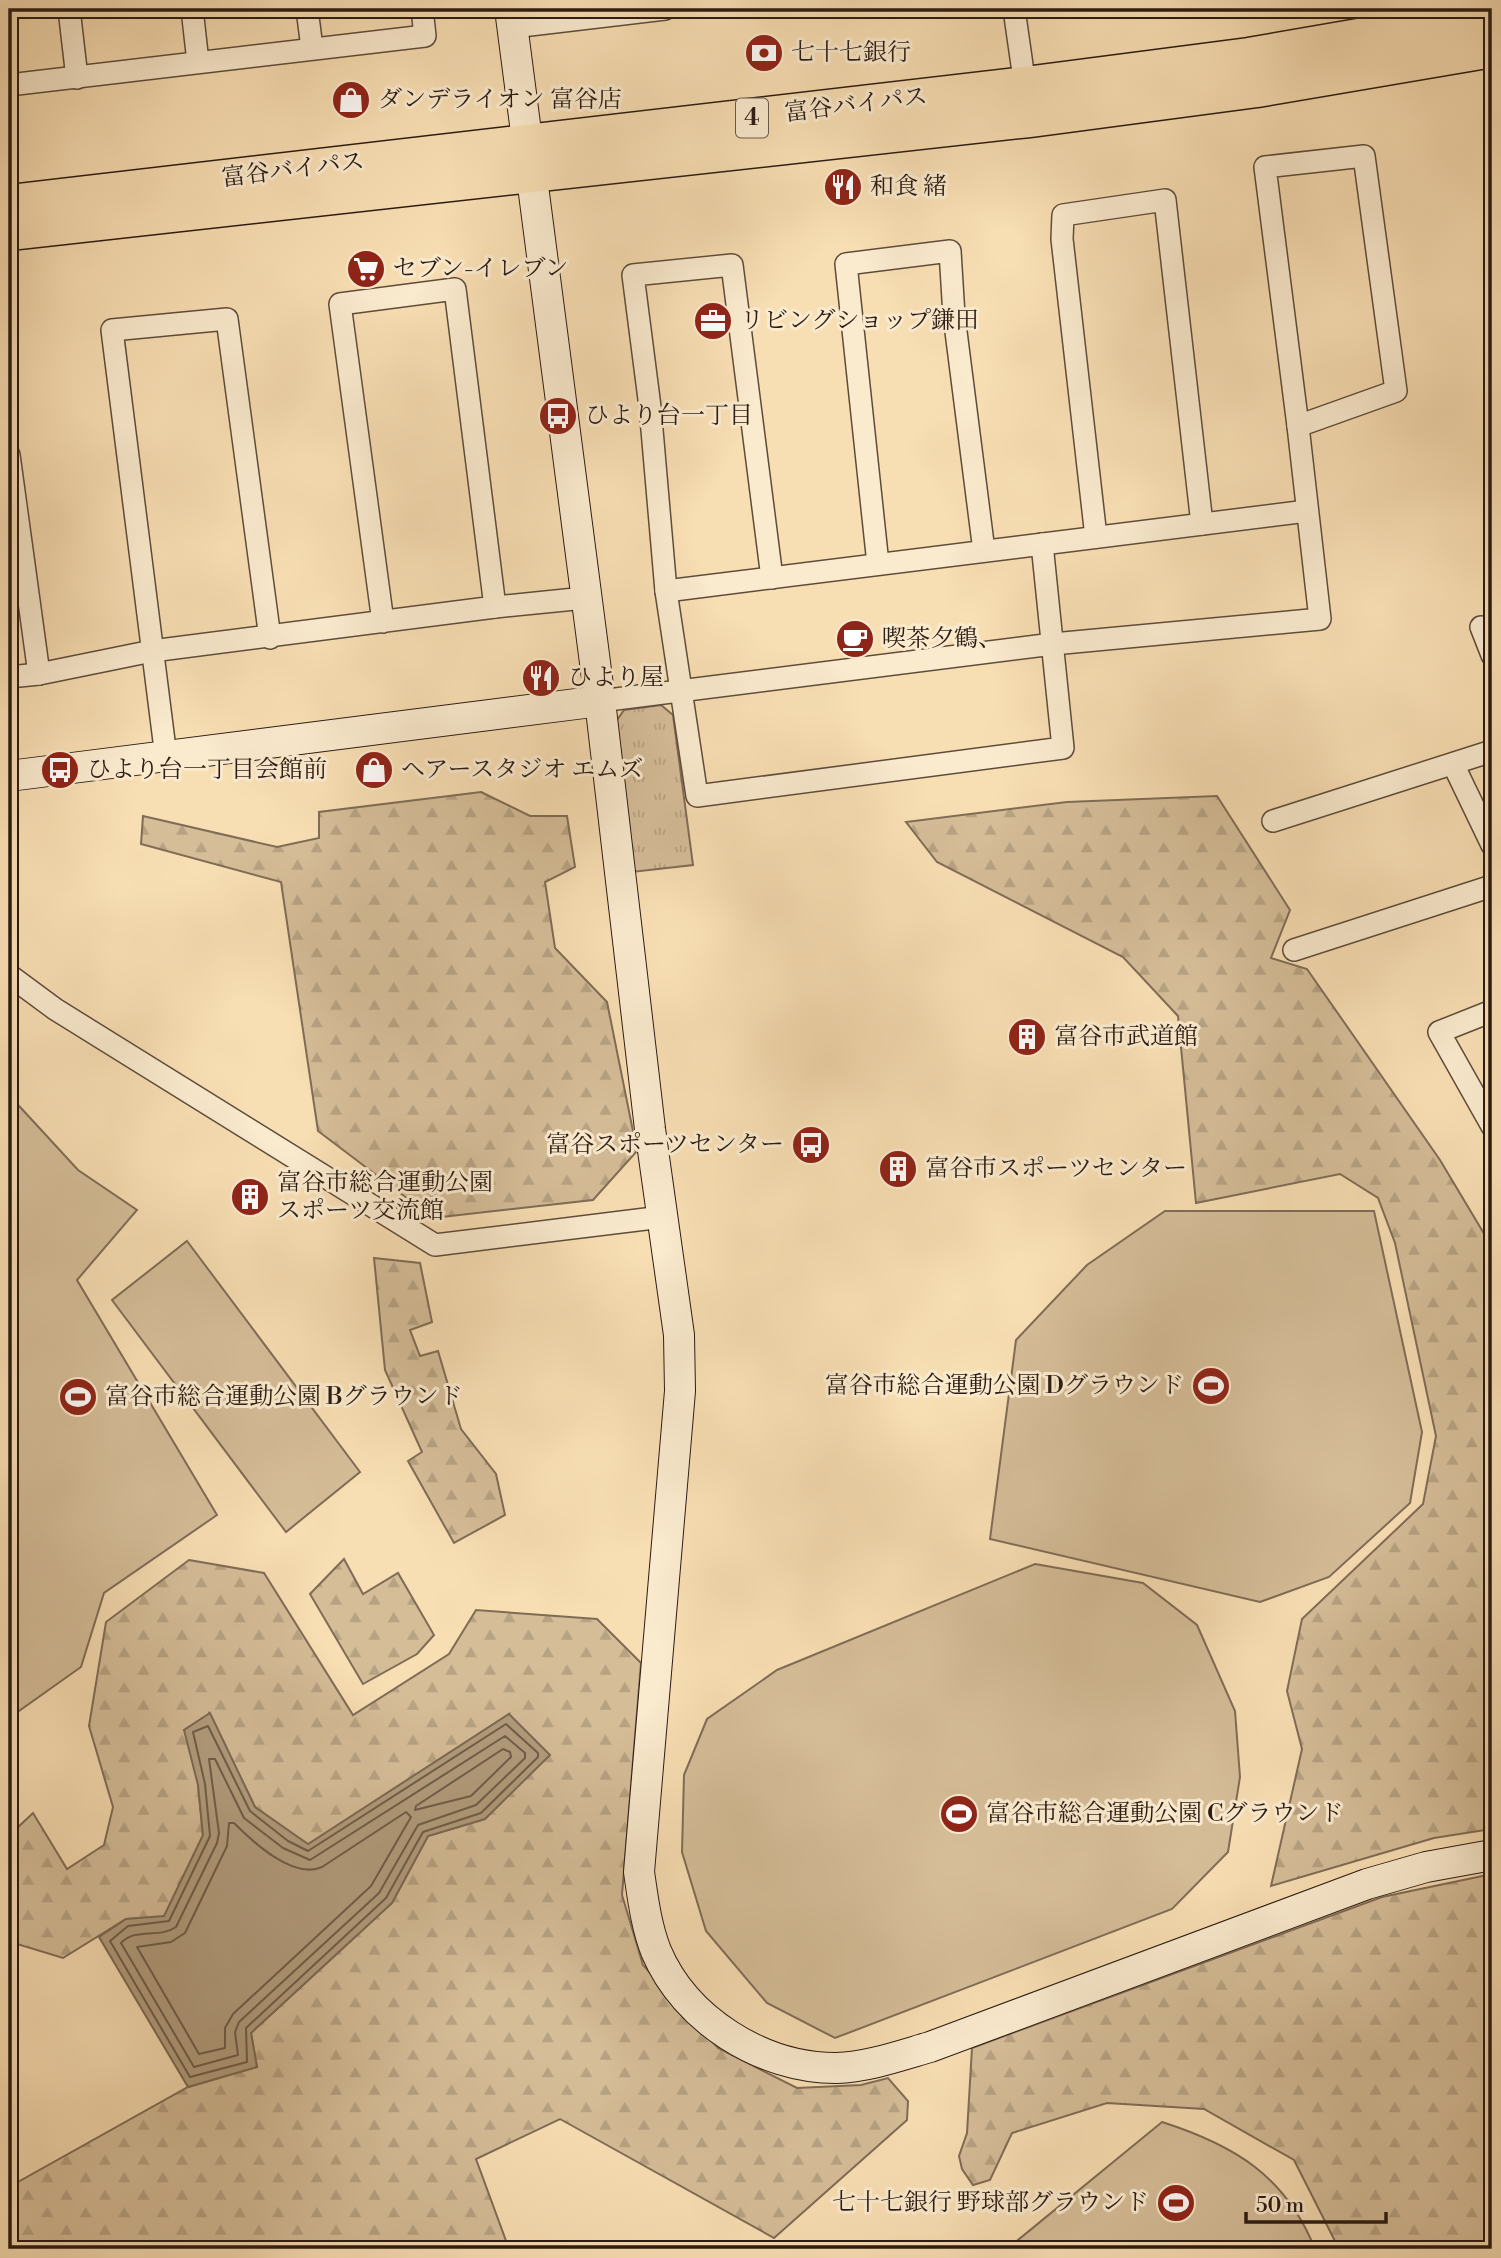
<svg xmlns="http://www.w3.org/2000/svg" width="1501" height="2258" font-family="'Libre Bodoni','Noto Serif JP',serif">
  <style>
    .grass { fill: #d5bd98; stroke: #806c56; stroke-width: 2 }
    .forest { fill: url(#forest-firs); stroke: #806c56; stroke-width: 2 }
    .park { fill: url(#park-tufts); stroke: #806c56; stroke-width: 2 }
    .water { fill: #b29c7d; stroke: #7c6853; stroke-width: 2 }
    .lines { fill: none; stroke-linecap: round; stroke-linejoin: round }
    .shore { stroke: #6e5c48; stroke-width: 2 }
    .street-casing { stroke: #5e4c3b; stroke-width: 24 }
    .secondary-casing { stroke: #2b1b13; stroke-width: 32 }
    .highway-casing { stroke: #2b1b13; stroke-width: 41 }
    .street { stroke: #faeace; stroke-width: 21 }
    .secondary { stroke: #faeace; stroke-width: 30 }
    .highway { stroke: #f8deb3; stroke-width: 38 }
    .labels { text-anchor: middle; dominant-baseline: central; stroke-width: 6; stroke-linejoin: round; paint-order: stroke }
    .shield { fill: #faeace; stroke: #69594b; stroke-width: 2 }
    .shield-label { font-size: 23px; font-weight: bold; fill: #2b1b13 }
    .poi-label { font-size: 24px; fill: #2b1b13; stroke: #faeace; text-anchor: start }
    .street-label { font-size: 24px; fill: #2b1b13; stroke: #faeace }
  </style>
  <defs>
    <pattern id="forest-firs" width="22" height="20" patternUnits="userSpaceOnUse" patternTransform="scale(1.75)"><rect width="22" height="20" fill="#d5bd98"/><path d="M5 1l3.5 6h-7zM16 11l3.5 6h-7z" fill="#b7a282"/></pattern>
    <pattern id="park-tufts" width="24" height="20" patternUnits="userSpaceOnUse" patternTransform="scale(1.75)"><rect width="24" height="20" fill="#d5bd98"/><path d="M3 7l-1-3M5 7V3M7 7l1-3M15 17l-1-3M17 17v-4M19 17l1-3" fill="none" stroke="#b7a282"/></pattern>
  </defs>
  <rect width="100%" height="100%" fill="#f8deb3"/>
  <filter id="stains"><feTurbulence type="fractalNoise" baseFrequency=".00286" numOctaves="4"/><feColorMatrix values="0 0 0 0 .2 0 0 0 0 .09 0 0 0 0 .02 0 0 0 .5 -.17"/></filter>
  <radialGradient id="worn" r=".72"><stop offset=".6" stop-color="#630" stop-opacity="0"/><stop offset="1" stop-color="#630" stop-opacity=".3"/></radialGradient>
  <g class="grass">
    <path d="M9,1095L78,1170L137,1210L77,1280L217,1515L104,1593L81,1667L9,1718Z"/>
    <path d="M1165,1211H1374L1422,1432L1410,1503L1329,1577L1260,1602L990,1539L1016,1340L1087,1265Z"/>
    <path d="M187,1241L360,1472L286,1532L112,1300Z"/>
    <path d="M1035,1564L1143,1583L1197,1625L1235,1711L1240,1777L1228,1852L1172,1909L835,2038L767,2003L706,1931L682,1852L684,1775L707,1719L777,1670Z"/>
    <path d="M1162,2122C1234,2145 1286,2176 1315,2249H1007Z"/>
  </g>
  <g class="forest">
    <path d="M481,792L530,816H567L575,867L545,882L555,948L607,1002L637,1151L593,1200L433,1218L318,1131L281,882L141,844L143,816L277,847L319,838V812Z"/>
    <path d="M1217,796L1290,910L1271,958L1307,969L1440,1160L1492,1247V1829L1434,1838L1271,1886L1302,1749L1287,1691L1302,1619L1423,1504L1436,1436L1395,1243L1378,1198L1340,1174L1196,1203L1178,1016L1123,957L937,862L906,822L1067,802Z"/>
    <path d="M374,1258L420,1263L432,1322L410,1330L420,1356L438,1351L461,1429L496,1474L505,1515L454,1543L408,1461L422,1452L385,1370Z"/>
    <path d="M344,1559L363,1594L398,1573L434,1635L417,1654L363,1684L310,1594Z"/>
    <path d="M189,1560L264,1573L353,1715L449,1654L476,1610L597,1619L641,1663L622,1895L643,1965L718,2048L797,2088L861,2085L888,2078L908,2101L907,2120L774,2238L560,2119L476,2159L509,2249H9V2187L188,2087L257,2067L251,2033L392,1903L428,1836L485,1819L509,1714L308,1845L255,1807L209,1714L198,1785L203,1836L164,1917L126,1919L63,1958L14,1943L9,1988V1822L16,1829L33,1813L67,1869L104,1845L113,1807L89,1726L106,1622Z"/>
    <path d="M1492,1874V2249H1339L1294,2160L1204,2109L1107,2103L1012,2133L990,2180L973,2185L962,2169L959,2156L967,2133L972,2048L1382,1897Z"/>
  </g>
  <path class="park" d="M661,705L673,715L693,865L632,872L615,723L624,710Z"/>
  <path class="water" d="M210,1713L255,1807L308,1844L509,1714L550,1755L485,1819L428,1836L392,1903L251,2033L257,2067L188,2087L99,1937L126,1919L164,1916L203,1835L198,1785L184,1730Z"/>
  <g class="lines">
    <g class="shore">
      <path d="M506,1724L538,1753V1757L481,1813L423,1832L386,1898L246,2028L247,2062L190,2077L110,1941L128,1926L169,1921L210,1836L205,1784L193,1732L208,1726L250,1811L288,1841L308,1851Z"/>
      <path d="M505,1736L525,1753V1758L476,1805L418,1825L379,1893L239,2022L235,2032L238,2055L194,2067L121,1943C136,1927 159,1939 176,1927L217,1843L219,1833L209,1759H215L244,1818L283,1848L310,1860Z"/>
      <path d="M503,1749L510,1752L511,1757L471,1796L415,1810L416,1806Z"/>
      <path d="M406,1812L411,1817L371,1886L233,2014L225,2028V2048L199,2054L137,1947L171,1942L185,1933L227,1846L229,1823H234C253,1842 293,1880 322,1867Z"/>
    </g>
    <defs>
      <g id="street">
        <path d="M69,9L77,78"/>
        <path d="M192,9L198,62"/>
        <path d="M307,9L312,48"/>
        <path d="M1014,9L1025,86"/>
        <path d="M513,27L665,9"/>
        <path d="M9,85L425,36L422,9"/>
        <path d="M1364,156L1396,391L1298,426L1265,167Z"/>
        <path d="M9,455L39,674"/>
        <path d="M1096,537L1062,239L1063,215L1165,200L1202,524"/>
        <path d="M878,564L846,264L950,251L954,316L984,551"/>
        <path d="M772,578L732,265L633,275L650,407L666,591L697,796L1063,748L1042,544"/>
        <path d="M666,591L1307,511"/>
        <path d="M495,607L585,598"/>
        <path d="M1481,627L1492,655"/>
        <path d="M9,677L39,674L152,651L495,607L455,289L340,304L383,622"/>
        <path d="M600,701L1053,644L1320,619L1298,426"/>
        <path d="M166,757L112,330L227,319L270,638"/>
        <path d="M1453,764L1492,845"/>
        <path d="M1273,821L1492,751"/>
        <path d="M1294,950L1492,886"/>
        <path d="M9,975L55,1009L435,1245L662,1217"/>
        <path d="M1492,1011L1439,1032L1492,1126"/>
      </g>
      <g id="secondary">
        <path d="M510,9L600,701L650,1129L679,1335L680,1391L639,1872C643,1899 646,1925 656,1951C685,2020 762,2068 836,2068C868,2067 899,2056 930,2047L1367,1884L1426,1867L1492,1855"/>
        <path d="M9,776L600,701"/>
      </g>
      <g id="highway">
        <path d="M9,204L1025,86L1249,57L1492,15"/>
        <path d="M9,231L1029,118L1257,88L1492,48"/>
      </g>
    </defs>
    <use href="#street" class="street-casing"/>
    <use href="#secondary" class="secondary-casing"/>
    <use href="#highway" class="highway-casing"/>
    <use href="#street" class="street"/>
    <use href="#secondary" class="secondary"/>
    <use href="#highway" class="highway"/>
  </g>
  <defs>
    <symbol id="bank-disc" viewBox="-11 -11 22 22"><circle r="9.5" fill="#8f2418" stroke="#faeace"/><path d="M-6-4H6V4H-6ZM0-2.3a2.3 2.3 0 1 0 0 4.6a2.3 2.3 0 1 0 0-4.6Z" fill="#fff"/></symbol>
    <symbol id="shop-disc" viewBox="-11 -11 22 22"><circle r="9.5" fill="#8f2418" stroke="#faeace"/><path d="M-5-2.5h2.3a2.7 3.5 0 0 1 5.4 0H5L5.5 6h-11ZM-1.5-2.5h3a1.5 2.3 0 0 0-3 0Z" fill="#fff"/></symbol>
    <symbol id="restaurant-disc" viewBox="-11 -11 22 22"><circle r="9.5" fill="#8f2418" stroke="#faeace"/><path d="M-5-6h1v4h1v-4h1v4h1v-4h1v5L-1.5 .5V6h-2V.5L-5-1ZM5-6V6H3V1.5H1.5Q1.5-4 5-6Z" fill="#fff"/></symbol>
    <symbol id="supermarket-disc" viewBox="-11 -11 22 22"><circle r="9.5" fill="#8f2418" stroke="#faeace"/><path d="M-6-5.5h2.5l.6 2H6L4.5 2H-2.5L-4.4-4H-6ZM-1.5 3.2a1.3 1.3 0 1 0 .1 0ZM3 3.2a1.3 1.3 0 1 0 .1 0Z" fill="#fff"/></symbol>
    <symbol id="office-disc" viewBox="-11 -11 22 22"><circle r="9.5" fill="#8f2418" stroke="#faeace"/><path d="M-6-3h4V-5.5h4V-3h4V5H-6ZM-1-4.5V-3h2v-1.5ZM-6 0V1H6V0Z" fill="#fff"/></symbol>
    <symbol id="bus-disc" viewBox="-11 -11 22 22"><circle r="9.5" fill="#8f2418" stroke="#faeace"/><path d="M-5-6H5V4H4V6H2V4H-2V6H-4V4H-5ZM-3.5-4V0h7V-4ZM-3.5 1.2v1.5H-2V1.2ZM2 1.2v1.5H3.5V1.2Z" fill="#fff"/></symbol>
    <symbol id="cafe-disc" viewBox="-11 -11 22 22"><circle r="9.5" fill="#8f2418" stroke="#faeace"/><path d="M-5.5-4.5H6V0H3Q3 3.5 0 3.5H-2.5Q-5.5 3.5-5.5 0ZM3-3.2v2h1.7v-2ZM-6 4.5H4V6H-6Z" fill="#fff"/></symbol>
    <symbol id="building-disc" viewBox="-11 -11 22 22"><circle r="9.5" fill="#8f2418" stroke="#faeace"/><path d="M-4-6H4V6H1V3H-1V6H-4ZM-2.5-4.3h1.7v1.8h-1.7ZM.8-4.3h1.7v1.8H.8ZM-2.5-1h1.7V.8h-1.7ZM.8-1h1.7V.8H.8Z" fill="#fff"/></symbol>
    <symbol id="stadium-disc" viewBox="-11 -11 22 22"><circle r="9.5" fill="#8f2418" stroke="#faeace"/><path d="M0-5a6.5 5 0 1 0 0 10a6.5 5 0 1 0 0-10ZM-3.5-1.8h7v3.6h-7Z" fill="#fff"/></symbol>
  </defs>
  <g fill-rule="evenodd">
    <use href="#bank-disc" x="742" y="31" width="44" height="44"/>
    <use href="#shop-disc" x="329" y="78" width="44" height="44"/>
    <use href="#restaurant-disc" x="821" y="165" width="44" height="44"/>
    <use href="#supermarket-disc" x="344" y="247" width="44" height="44"/>
    <use href="#office-disc" x="691" y="299" width="44" height="44"/>
    <use href="#bus-disc" x="536" y="394" width="44" height="44"/>
    <use href="#cafe-disc" x="833" y="617" width="44" height="44"/>
    <use href="#restaurant-disc" x="519" y="656" width="44" height="44"/>
    <use href="#bus-disc" x="38" y="748" width="44" height="44"/>
    <use href="#shop-disc" x="352" y="748" width="44" height="44"/>
    <use href="#building-disc" x="1005" y="1015" width="44" height="44"/>
    <use href="#bus-disc" x="789" y="1123" width="44" height="44"/>
    <use href="#building-disc" x="876" y="1147" width="44" height="44"/>
    <use href="#building-disc" x="228" y="1175" width="44" height="44"/>
    <use href="#stadium-disc" x="1189" y="1364" width="44" height="44"/>
    <use href="#stadium-disc" x="56" y="1375" width="44" height="44"/>
    <use href="#stadium-disc" x="937" y="1792" width="44" height="44"/>
    <use href="#stadium-disc" x="1154" y="2181" width="44" height="44"/>
  </g>
  <g class="labels">
    <rect class="shield" x="736" y="98.5" width="32" height="39" rx="5"/>
    <g class="shield-label">
      <text x="752" y="118">4</text>
    </g>
    <g class="poi-label">
      <text x="791" y="53">七十七銀行</text>
      <text x="378" y="100">ダンデライオン 富谷店</text>
      <text x="870" y="187">和食 緒</text>
      <text x="393" y="269">セブン-イレブン</text>
      <text x="740" y="321">リビングショップ鎌田</text>
      <text x="585" y="416">ひより台一丁目</text>
      <text x="882" y="639">喫茶夕鶴、</text>
      <text x="568" y="678">ひより屋</text>
      <text x="87" y="770">ひより台一丁目会館前</text>
      <text x="401" y="770">ヘアースタジオ エムズ</text>
      <text x="1054" y="1037">富谷市武道館</text>
      <text x="784" y="1145" text-anchor="end">富谷スポーツセンター</text>
      <text x="925" y="1169">富谷市スポーツセンター</text>
      <text x="277" y="1183">富谷市総合運動公園<tspan x="277" dy="28">スポーツ交流館</tspan></text>
      <text x="1184" y="1386" text-anchor="end">富谷市総合運動公園 Dグラウンド</text>
      <text x="105" y="1397">富谷市総合運動公園 Bグラウンド</text>
      <text x="986" y="1814">富谷市総合運動公園 Cグラウンド</text>
      <text x="1149" y="2203" text-anchor="end">七十七銀行 野球部グラウンド</text>
    </g>
    <g class="street-label">
      <text transform="translate(856 105) rotate(-7)">富谷バイパス</text>
      <text transform="translate(293 170) rotate(-7)">富谷バイパス</text>
    </g>
  </g>
  <rect width="1501" height="2258" fill="none" stroke="#f8deb3" stroke-width="35"/>
  <rect x="10" y="10" width="1480" height="2237" fill="none" stroke="#2b1b13" stroke-width="3.5"/>
  <rect x="18" y="18" width="1466" height="2223" fill="none" stroke="#2b1b13" stroke-width="2"/>
  <path d="M1246 2212v10h140v-10" fill="none" stroke="#2b1b13" stroke-width="3.5"/>
  <text x="1256" y="2212" font-size="21" fill="#2b1b13" stroke="#faeace" stroke-width="5" paint-order="stroke">50 m</text>
  <rect width="100%" height="100%" filter="url(#stains)"/>
  <rect width="100%" height="100%" fill="url(#worn)"/>
</svg>
